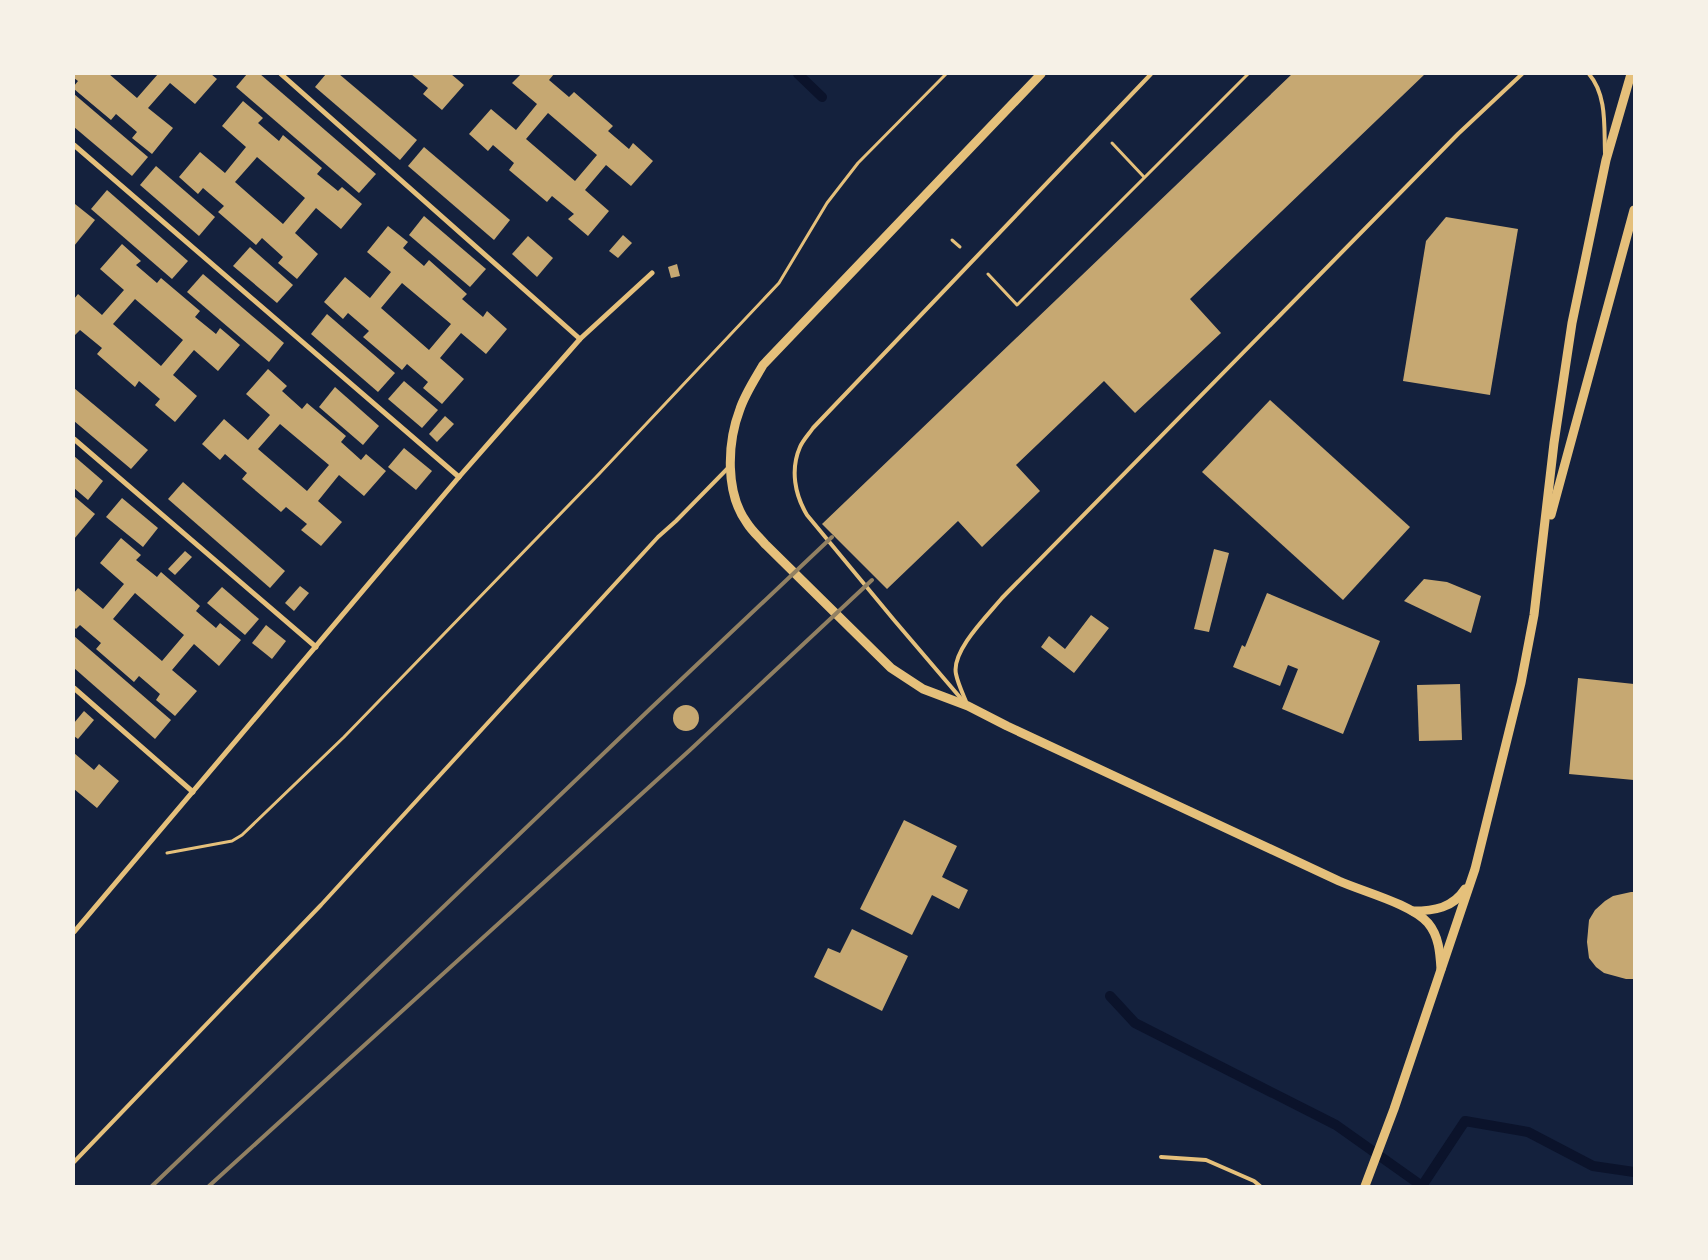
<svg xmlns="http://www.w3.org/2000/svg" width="1708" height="1260" font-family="Poppins,sans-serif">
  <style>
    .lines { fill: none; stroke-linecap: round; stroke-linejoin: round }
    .stream { stroke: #0b132b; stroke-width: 10 }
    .building { fill: #c6a872; fill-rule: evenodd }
    .path { stroke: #e5c07b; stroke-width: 3 }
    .service { stroke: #e5c07b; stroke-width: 4 }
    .minor { stroke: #e5c07b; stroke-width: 5 }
    .tertiary { stroke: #e5c07b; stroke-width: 9 }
    .rail { stroke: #918062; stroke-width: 4 }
  </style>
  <rect width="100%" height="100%" fill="#14213d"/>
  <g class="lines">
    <g class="stream">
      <path d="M798,74L822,97"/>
      <path d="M1110,996L1135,1023L1336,1125L1422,1186L1465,1121L1528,1132L1593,1166L1634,1172"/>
    </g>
  </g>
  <g class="building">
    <path d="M74,74H109L137,98L158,74H211L217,79L195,104L170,83L148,108L173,128L152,154L132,138L137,132L116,114L111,120L74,89V86L78,81L74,78Z"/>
    <path d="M247,74H260L376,174L359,193L236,87Z"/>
    <path d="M326,74H339L417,140L400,160L315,87Z"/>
    <path d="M411,74H451L464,85L442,110L423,94L428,88Z"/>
    <path d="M521,74H554L549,80L569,97L574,92L613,126L608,131L629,149L633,143L653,161L631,186L606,165L585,190L609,211L588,236L568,219L574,214L552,196L547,202L509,170L514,163L493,145L488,151L469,134L491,109L516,130L537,104L512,83ZM548,113L597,155L575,181L526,139Z"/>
    <path d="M1292,74H1425L1190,299L1221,333L1135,413L1104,381L1016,465L1040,491L982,547L958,521L887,589L822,524Z"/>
    <path d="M74,94L148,157L132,176L74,127Z"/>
    <path d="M243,101L263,118L258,123L279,141L283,135L322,168L317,174L338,191L342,187L362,204L341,229L316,208L295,233L318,254L297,279L278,263L283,257L262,238L256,245L218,212L224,206L203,188L198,194L179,177L200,152L225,173L246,147L222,126ZM257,157L305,198L283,224L235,182Z"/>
    <path d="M424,147L510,220L494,240L408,166Z"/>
    <path d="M156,166L215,217L199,236L140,185Z"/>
    <path d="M107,190L188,261L172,279L91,209Z"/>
    <path d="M75,204L95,220L74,246V205Z"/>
    <path d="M424,216L486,269L470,287L409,235Z"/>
    <path d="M1446,217L1518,229L1490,395L1403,381L1426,241Z"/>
    <path d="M388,226L408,242L403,248L424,266L429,260L467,294L462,299L483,317L487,311L507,329L486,354L461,333L440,358L464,379L442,404L423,388L428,382L407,364L402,370L363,337L369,331L348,313L343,319L324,302L345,277L370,298L391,272L367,252ZM402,283L451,324L429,350L381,308Z"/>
    <path d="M623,235L632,243L618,258L609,251Z"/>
    <path d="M528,236L553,258L537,277L512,254Z"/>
    <path d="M122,244L141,261L136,265L157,283L161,278L200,311L195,317L216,334L220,328L240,345L218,371L194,350L173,375L197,396L175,422L155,405L160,399L139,381L135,387L97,354L102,348L80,330L75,335L74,334V299L78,294L102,315L124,290L100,269ZM135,299L183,340L161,366L113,324Z"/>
    <path d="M250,247L293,285L277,303L233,266Z"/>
    <path d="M677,264L680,276L671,278L668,267Z"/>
    <path d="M203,274L284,343L269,362L187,292Z"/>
    <path d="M327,314L395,373L378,392L311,334Z"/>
    <path d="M268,369L287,386L282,391L302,409L307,403L346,436L341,442L361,460L366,454L386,471L364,496L339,475L318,501L342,522L321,546L301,530L307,524L286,507L281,512L242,479L247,473L225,454L220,460L202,444L224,419L248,440L270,415L246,394ZM280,424L329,465L307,491L258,449Z"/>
    <path d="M404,381L438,410L422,428L388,399Z"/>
    <path d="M335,387L379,426L363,445L319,407Z"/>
    <path d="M74,388L148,450L131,469L74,421Z"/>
    <path d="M1270,400L1410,527L1343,600L1202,472Z"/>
    <path d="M445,416L454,424L437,442L429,434Z"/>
    <path d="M404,448L432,471L416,490L388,467Z"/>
    <path d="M74,456L103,481L88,500L74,488Z"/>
    <path d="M183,482L285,571L270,588L168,499Z"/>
    <path d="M75,497L95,514L74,539V499Z"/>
    <path d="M122,498L158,528L143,547L106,517Z"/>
    <path d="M121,538L141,555L136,560L157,577L161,572L200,606L196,611L216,628L220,623L241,640L219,666L194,644L172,670L197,691L175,716L156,700L160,694L139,676L134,682L96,649L101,643L80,625L76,629L74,627V593L78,588L103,609L124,584L100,563ZM135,593L184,635L162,661L113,619Z"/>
    <path d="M1214,549L1229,553L1209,632L1194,629Z"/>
    <path d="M185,551L192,557L175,575L168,569Z"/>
    <path d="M1424,579L1447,582L1481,596L1471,633L1404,601Z"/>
    <path d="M300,586L309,593L294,611L285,603Z"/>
    <path d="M222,587L259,619L245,635L207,603Z"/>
    <path d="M1267,593L1380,641L1343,734L1282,709L1298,669L1288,665L1280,686L1233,667L1242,645L1245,647Z"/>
    <path d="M1091,615L1109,628L1074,673L1041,647L1049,636L1065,649Z"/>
    <path d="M266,625L286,641L272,659L252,643Z"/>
    <path d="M74,636L171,720L155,739L74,668Z"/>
    <path d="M1578,678L1634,684V780L1569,774Z"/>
    <path d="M1460,684L1462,740L1419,741L1417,685Z"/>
    <circle cx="686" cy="718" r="13"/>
    <path d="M84,711L94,720L78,739L74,736V723Z"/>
    <path d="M74,753L94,770L99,764L119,781L97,808L74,789Z"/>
    <path d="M904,820L957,846L942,877L968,890L959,909L932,895L912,935L860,909Z"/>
    <path d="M1631,892H1634V979H1626L1604,973L1596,967L1589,958L1587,942L1589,920L1595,910L1605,901L1613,896Z"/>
    <path d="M852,929L908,956L882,1011L814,977L828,948L840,953Z"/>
  </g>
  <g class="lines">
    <g class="path">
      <path d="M1112,143L1144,177"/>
      <path d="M952,240L960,247"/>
      <path d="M988,274L1017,305L1248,74"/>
      <path d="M167,853L232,841L242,835L344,737L599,474L779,283L827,203L858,163L946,74"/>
    </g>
    <g class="service">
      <path d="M1589,74C1607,95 1604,126 1605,153"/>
      <path d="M964,702L894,620L807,515C795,495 790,470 800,447C803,440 809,434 813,428L1151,74"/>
      <path d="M967,704C963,694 958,684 956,674C951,651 988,615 1002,598L1458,134L1522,74"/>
      <path d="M1161,1157L1206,1160L1254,1181L1260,1186"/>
      <path d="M74,1162L321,905L658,537L676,521L729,467"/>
    </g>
    <g class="minor">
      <path d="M281,74L580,339"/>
      <path d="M74,145L459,477"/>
      <path d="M74,439L316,647"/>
      <path d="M74,688L193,792"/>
      <path d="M74,932L459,477L580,339L652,273"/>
    </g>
    <g class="tertiary">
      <path d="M1041,74L763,365C755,379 745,394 740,409C727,443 725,493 747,523C752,531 759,537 765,544L891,668L923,689L968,706L1007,726C1118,778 1228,829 1339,881C1364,892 1411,904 1428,923C1439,936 1440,953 1441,969"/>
      <path d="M1551,515L1634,210"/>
      <path d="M1413,911C1434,911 1453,908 1465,889"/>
      <path d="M1365,1186L1394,1109L1475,869L1521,683L1534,615L1554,443L1572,323L1606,160L1631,74"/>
    </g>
    <g class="rail">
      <path d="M152,1186L650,709L832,537"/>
      <path d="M209,1186L690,750L872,580"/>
    </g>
  </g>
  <rect width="1708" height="1260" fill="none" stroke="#f6f1e7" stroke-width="150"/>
</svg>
